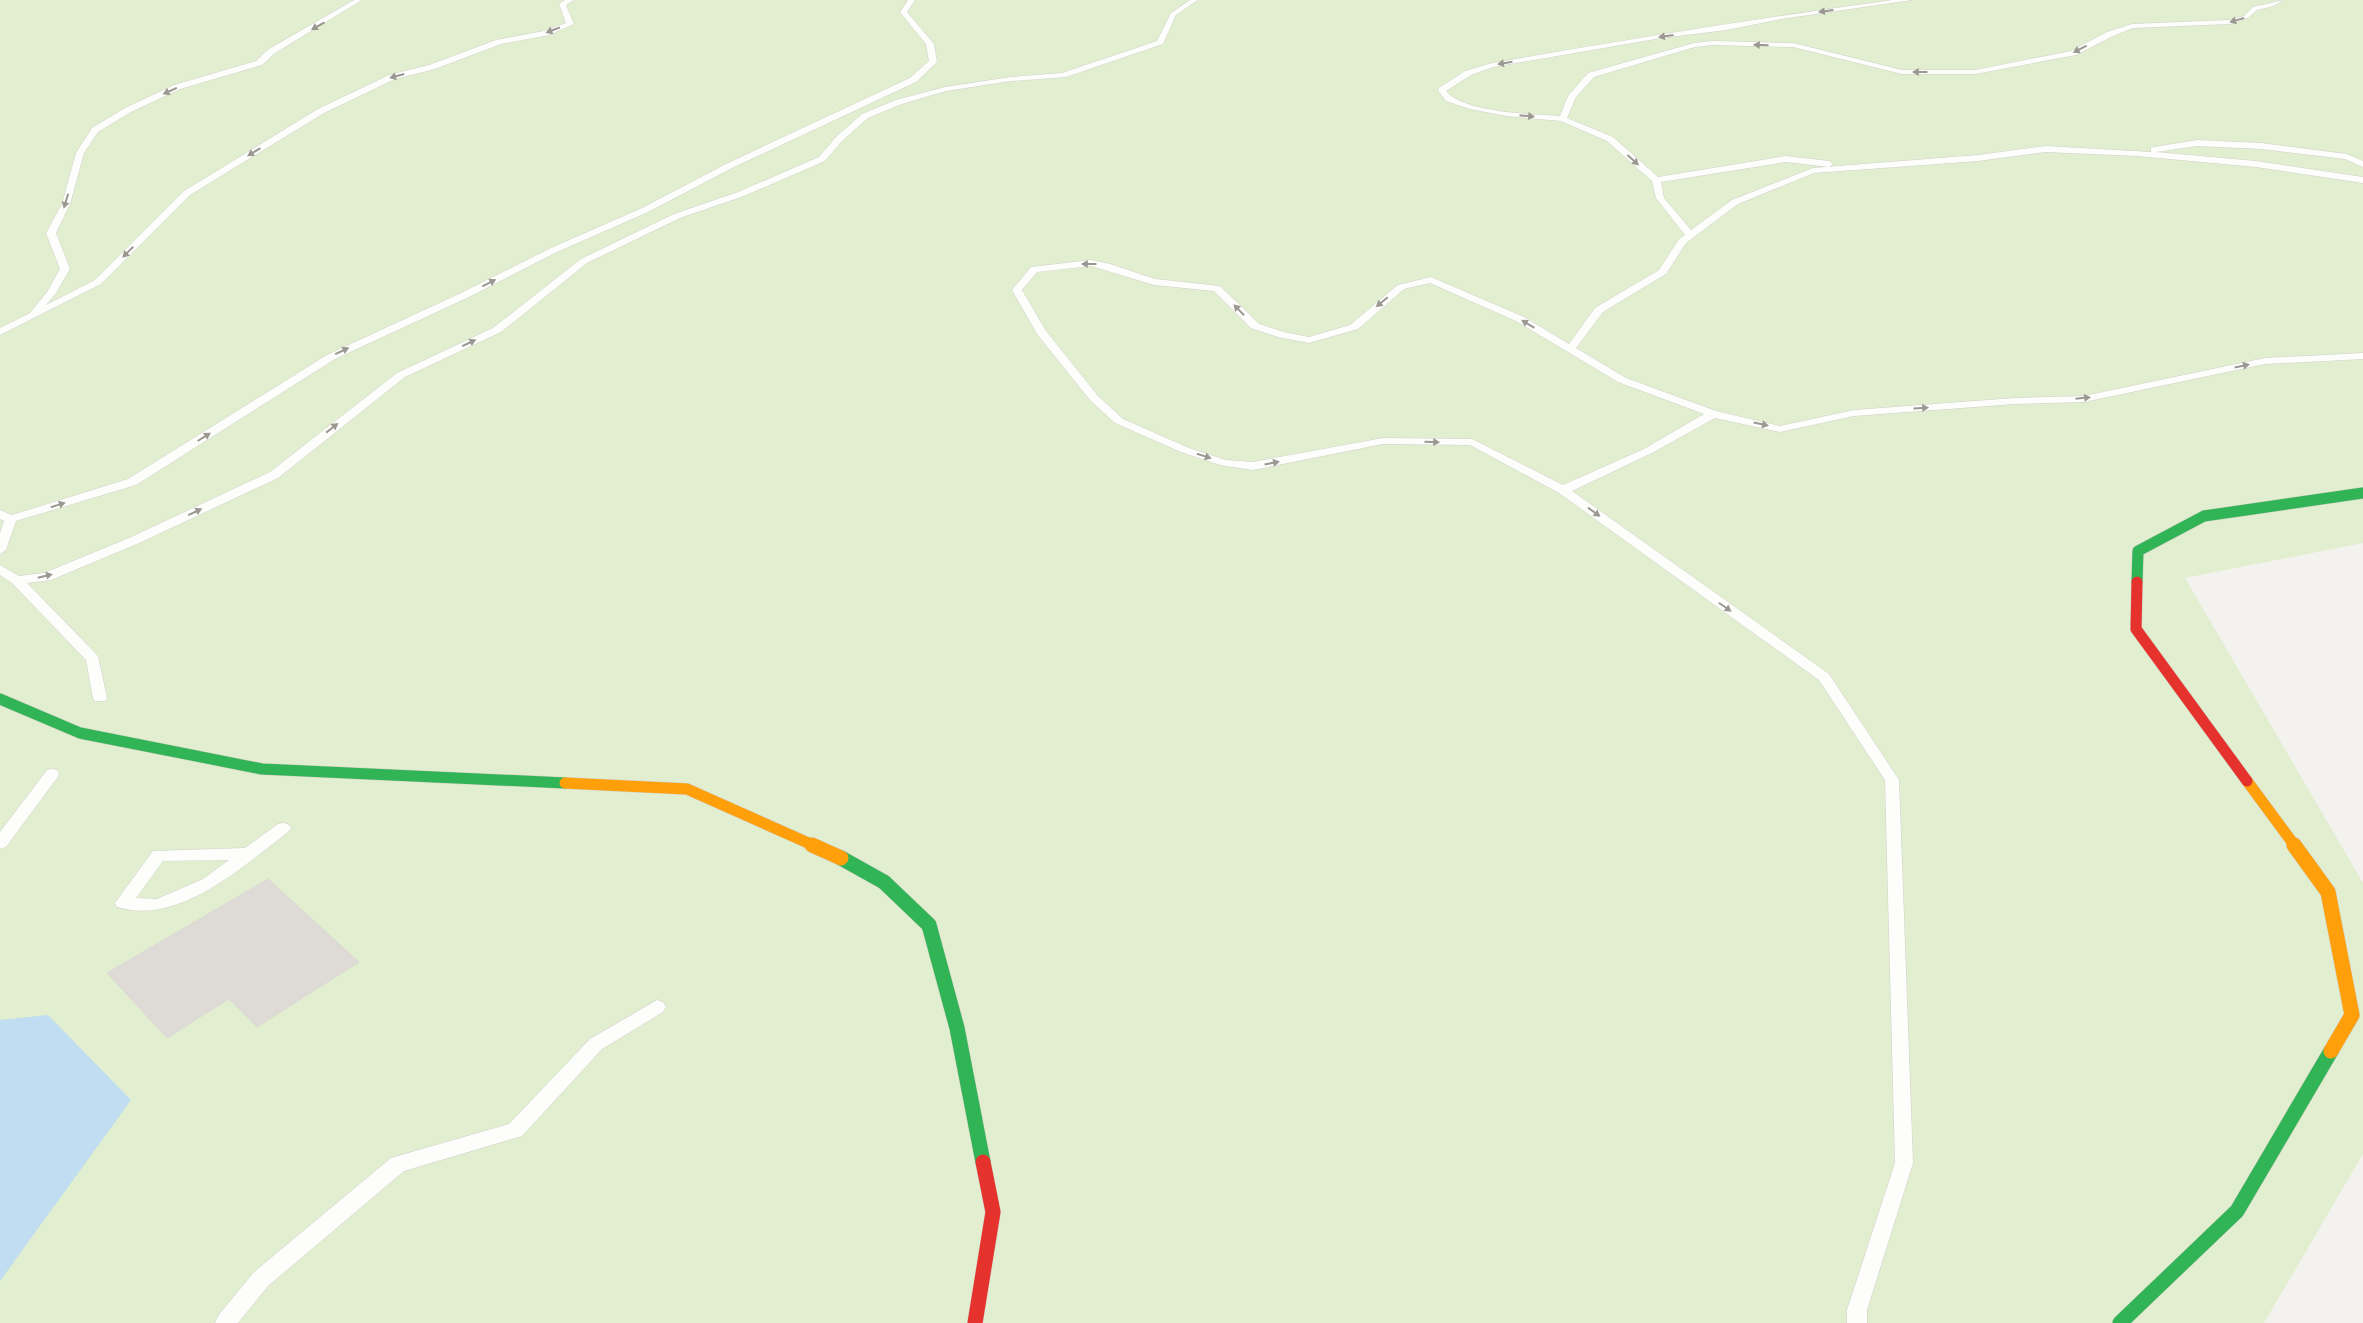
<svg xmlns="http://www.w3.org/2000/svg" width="2363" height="1323" font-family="Commissioner,sans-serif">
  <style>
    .green { fill: #e1eecf }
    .water { fill: #c0ddf1 }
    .building { fill: #dedbd6; stroke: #dcd9d4 }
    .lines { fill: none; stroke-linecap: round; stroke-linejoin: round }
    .lane-casing { stroke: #d2d0cb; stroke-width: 1 }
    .fast-far1-casing { stroke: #d3cfc5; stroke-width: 12 }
    .fast-casing { stroke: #d3cfc5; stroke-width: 16 }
    .slow-far1-casing { stroke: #d3cfc5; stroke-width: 12 }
    .slow-casing { stroke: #d3cfc5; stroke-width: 16 }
    .jam-far1-casing { stroke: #d3cfc5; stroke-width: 12 }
    .jam-casing { stroke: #d3cfc5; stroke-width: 16 }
    .lane { fill: #fdfdfc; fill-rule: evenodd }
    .fast-far1 { stroke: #30b455; stroke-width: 11 }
    .fast { stroke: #30b455; stroke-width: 15 }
    .slow-far1 { stroke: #ff9f0a; stroke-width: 11 }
    .slow { stroke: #ff9f0a; stroke-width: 15 }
    .jam-far1 { stroke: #e5322d; stroke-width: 11 }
    .jam { stroke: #e5322d; stroke-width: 15 }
    .oneway { fill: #9b9791 }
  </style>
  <rect width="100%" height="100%" fill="#f4f2ee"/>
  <path class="green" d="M0,0H2363V543L2185,578L2363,883V1154L2264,1323H0Z"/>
  <path class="water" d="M48,1015L131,1100L0,1281V1020Z"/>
  <path class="building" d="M268,879L359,962L257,1027L229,999L167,1038L107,973Z"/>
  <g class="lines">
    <defs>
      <g id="lane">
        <path d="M354,0H362L275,53L262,65L180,89L131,112L98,132L84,153L70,204L56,233L70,269L56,293L46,305L95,280L184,191L318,109L389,75L429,65L496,40L544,31L566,23L559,4L565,0H574L566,5L574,24L549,35L501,44L435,69L395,79L324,113L190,195L101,284L0,335V328L30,313L47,292L60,269L46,233L62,204L76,153L92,128L125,108L174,85L256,61L269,49Z"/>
        <path d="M908,0H915L907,12L934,44L937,62L916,82L734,167L648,212L557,252L469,297L335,359L136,485L16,521L6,550L0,554V533L4,521L0,519V510L12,515L128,479L327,355L461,293L551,248L642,208L728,163L910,78L929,61L926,44L900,12Z"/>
        <path d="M1190,0H1198L1176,15L1163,44L1066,77L1011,81L946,91L902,104L868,118L842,141L825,161L744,196L680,218L587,263L501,332L405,377L278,478L137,544L51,580L27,583L98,656L107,698L105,701H95L93,698L86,660L12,583L0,575V565L19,576L44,573L129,538L270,472L397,373L493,328L581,259L674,214L738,192L819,157L836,137L862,114L896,100L945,87L1011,77L1062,73L1157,41L1171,13Z"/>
        <path d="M1893,0H1912L1781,19L1727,30L1661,38L1493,67L1471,75L1446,91C1464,113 1532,114 1560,116L1568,96L1588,73L1694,43L1713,41L1793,43L1902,70H1975L2071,51L2107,32L2132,24L2229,20L2244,16L2253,7L2283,0L2274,6L2257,10L2248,18L2230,24L2133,28L2113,36L2076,55L1975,74H1902L1793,47L1713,45L1695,47L1594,77L1576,97L1567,118L1613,137L1658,177L1786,156L1829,161L1833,164L1829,167L1786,162L1661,182L1664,198L1691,230L1732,200L1813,168L1978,155L2046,146L2151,152V148L2154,147L2197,140L2261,143L2347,154L2363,161V167L2345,159L2261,149L2197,146L2156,152L2256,161L2363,177V183L2256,167L2137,156L2046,152L1978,161L1814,173L1738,204L1686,243L1666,274L1603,312L1576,348L1626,378L1716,411L1780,426L1854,410L2015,398L2084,396L2265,358L2363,353V359L2265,364L2084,402L2015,404L1854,416L1780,432L1715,418L1652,453L1572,491L1829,674L1899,780L1913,1163L1867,1310V1323H1847V1310L1895,1163L1885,780L1819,680L1559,493L1470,445L1383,444L1253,470L1220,465L1181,452L1115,423L1090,400L1037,334L1012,290L1031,267L1091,260L1110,264L1155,279L1220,286L1259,324L1284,332L1309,337L1350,325L1398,285L1431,277L1524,317L1569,344L1595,308L1659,270L1679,239L1685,235L1656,198L1652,181L1607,141L1561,121L1506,116L1470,109L1446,101L1438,90L1439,88L1465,71L1492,63C1626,40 1759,18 1893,0ZM1091,266L1154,285L1214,291L1251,328L1278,337L1309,343L1358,329L1404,289L1430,283L1516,321L1618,382L1704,414L1644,449L1563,485L1472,439L1383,438L1253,462L1226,460L1189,448L1123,419L1098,396L1046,331L1022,290L1037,272Z"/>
        <path d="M52,769L57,770L59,774L57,778L6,847L0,849V832L47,770Z"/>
        <path d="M283,823L288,824L291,828L288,832C243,866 179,926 117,907L115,903L153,851L245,848L278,824ZM229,860L203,879L157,899L136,898L163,861Z"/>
        <path d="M657,1000L663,1002L666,1007L663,1012L602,1049L522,1136L404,1171L268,1286L238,1323H215L218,1316L254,1272L391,1158L509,1124L590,1039Z"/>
      </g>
      <g id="fast-far1">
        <path d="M2137,582L2138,551L2204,516L2363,493"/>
        <path d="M0,699L80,733L262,769L565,783"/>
      </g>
      <g id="fast">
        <path d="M841,858L884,882L929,925L957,1028L983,1162"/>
        <path d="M2120,1323L2237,1211L2331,1051"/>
      </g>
      <g id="slow-far1">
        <path d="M2247,781L2295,846"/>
        <path d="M565,783L687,789L815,846"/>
      </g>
      <g id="slow">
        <path d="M812,845L841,858"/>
        <path d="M2294,845L2328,892L2352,1015L2331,1051"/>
      </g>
      <path id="jam-far1" d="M2137,582L2136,629L2247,781"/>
      <path id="jam" d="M975,1323L993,1212L983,1162"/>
    </defs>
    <use href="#lane" class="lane-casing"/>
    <use href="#fast-far1" class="fast-far1-casing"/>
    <use href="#fast" class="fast-casing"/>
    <use href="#slow-far1" class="slow-far1-casing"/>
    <use href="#slow" class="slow-casing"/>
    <use href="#jam-far1" class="jam-far1-casing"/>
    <use href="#jam" class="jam-casing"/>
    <use href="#lane" class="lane"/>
    <use href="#fast-far1" class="fast-far1"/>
    <use href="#fast" class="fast"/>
    <use href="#slow-far1" class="slow-far1"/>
    <use href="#slow" class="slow"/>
    <use href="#jam-far1" class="jam-far1"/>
    <use href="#jam" class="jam"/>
  </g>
  <defs><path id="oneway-solid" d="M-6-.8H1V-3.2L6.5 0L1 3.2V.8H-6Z" transform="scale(1.25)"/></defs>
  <g class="oneway">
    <use href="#oneway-solid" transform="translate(1826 11) rotate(173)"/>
    <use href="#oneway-solid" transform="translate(2237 20) rotate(164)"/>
    <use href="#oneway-solid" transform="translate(318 26) rotate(151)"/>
    <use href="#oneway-solid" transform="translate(553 30) rotate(159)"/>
    <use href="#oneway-solid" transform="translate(1666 36) rotate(172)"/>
    <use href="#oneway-solid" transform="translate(1761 45) rotate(-178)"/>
    <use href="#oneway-solid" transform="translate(2080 49) rotate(153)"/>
    <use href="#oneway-solid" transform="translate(1505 63) rotate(171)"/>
    <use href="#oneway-solid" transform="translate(1920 72) rotate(-180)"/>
    <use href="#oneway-solid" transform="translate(397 76) rotate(165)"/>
    <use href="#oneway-solid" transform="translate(170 91) rotate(156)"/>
    <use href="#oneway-solid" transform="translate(1527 116) rotate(5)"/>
    <use href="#oneway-solid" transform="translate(254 152) rotate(149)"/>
    <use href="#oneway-solid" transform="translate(1633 160) rotate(42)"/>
    <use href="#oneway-solid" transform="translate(66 201) rotate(107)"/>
    <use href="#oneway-solid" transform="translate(128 252) rotate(135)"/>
    <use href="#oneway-solid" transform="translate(1089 264) rotate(-180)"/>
    <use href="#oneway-solid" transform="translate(489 283) rotate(-27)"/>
    <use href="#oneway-solid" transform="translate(1382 302) rotate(141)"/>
    <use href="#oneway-solid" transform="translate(1239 310) rotate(-134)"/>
    <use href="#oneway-solid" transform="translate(1528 324) rotate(-149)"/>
    <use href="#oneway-solid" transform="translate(469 343) rotate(-25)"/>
    <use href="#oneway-solid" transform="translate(342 351) rotate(-25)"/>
    <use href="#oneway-solid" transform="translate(2242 366) rotate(-12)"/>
    <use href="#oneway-solid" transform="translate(2083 398) rotate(-6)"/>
    <use href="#oneway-solid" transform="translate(1921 408) rotate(-4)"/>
    <use href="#oneway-solid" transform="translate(1761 424) rotate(12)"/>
    <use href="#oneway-solid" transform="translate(332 428) rotate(-38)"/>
    <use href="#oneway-solid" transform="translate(204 437) rotate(-32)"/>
    <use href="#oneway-solid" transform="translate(1432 442) rotate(1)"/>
    <use href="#oneway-solid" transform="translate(1204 456) rotate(17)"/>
    <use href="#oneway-solid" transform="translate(1272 463) rotate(-11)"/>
    <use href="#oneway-solid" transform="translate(58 505) rotate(-17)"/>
    <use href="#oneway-solid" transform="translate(195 512) rotate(-25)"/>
    <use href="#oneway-solid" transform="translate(1594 512) rotate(36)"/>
    <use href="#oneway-solid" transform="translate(45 576) rotate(-13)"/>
    <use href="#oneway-solid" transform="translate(1725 607) rotate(35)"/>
  </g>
</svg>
